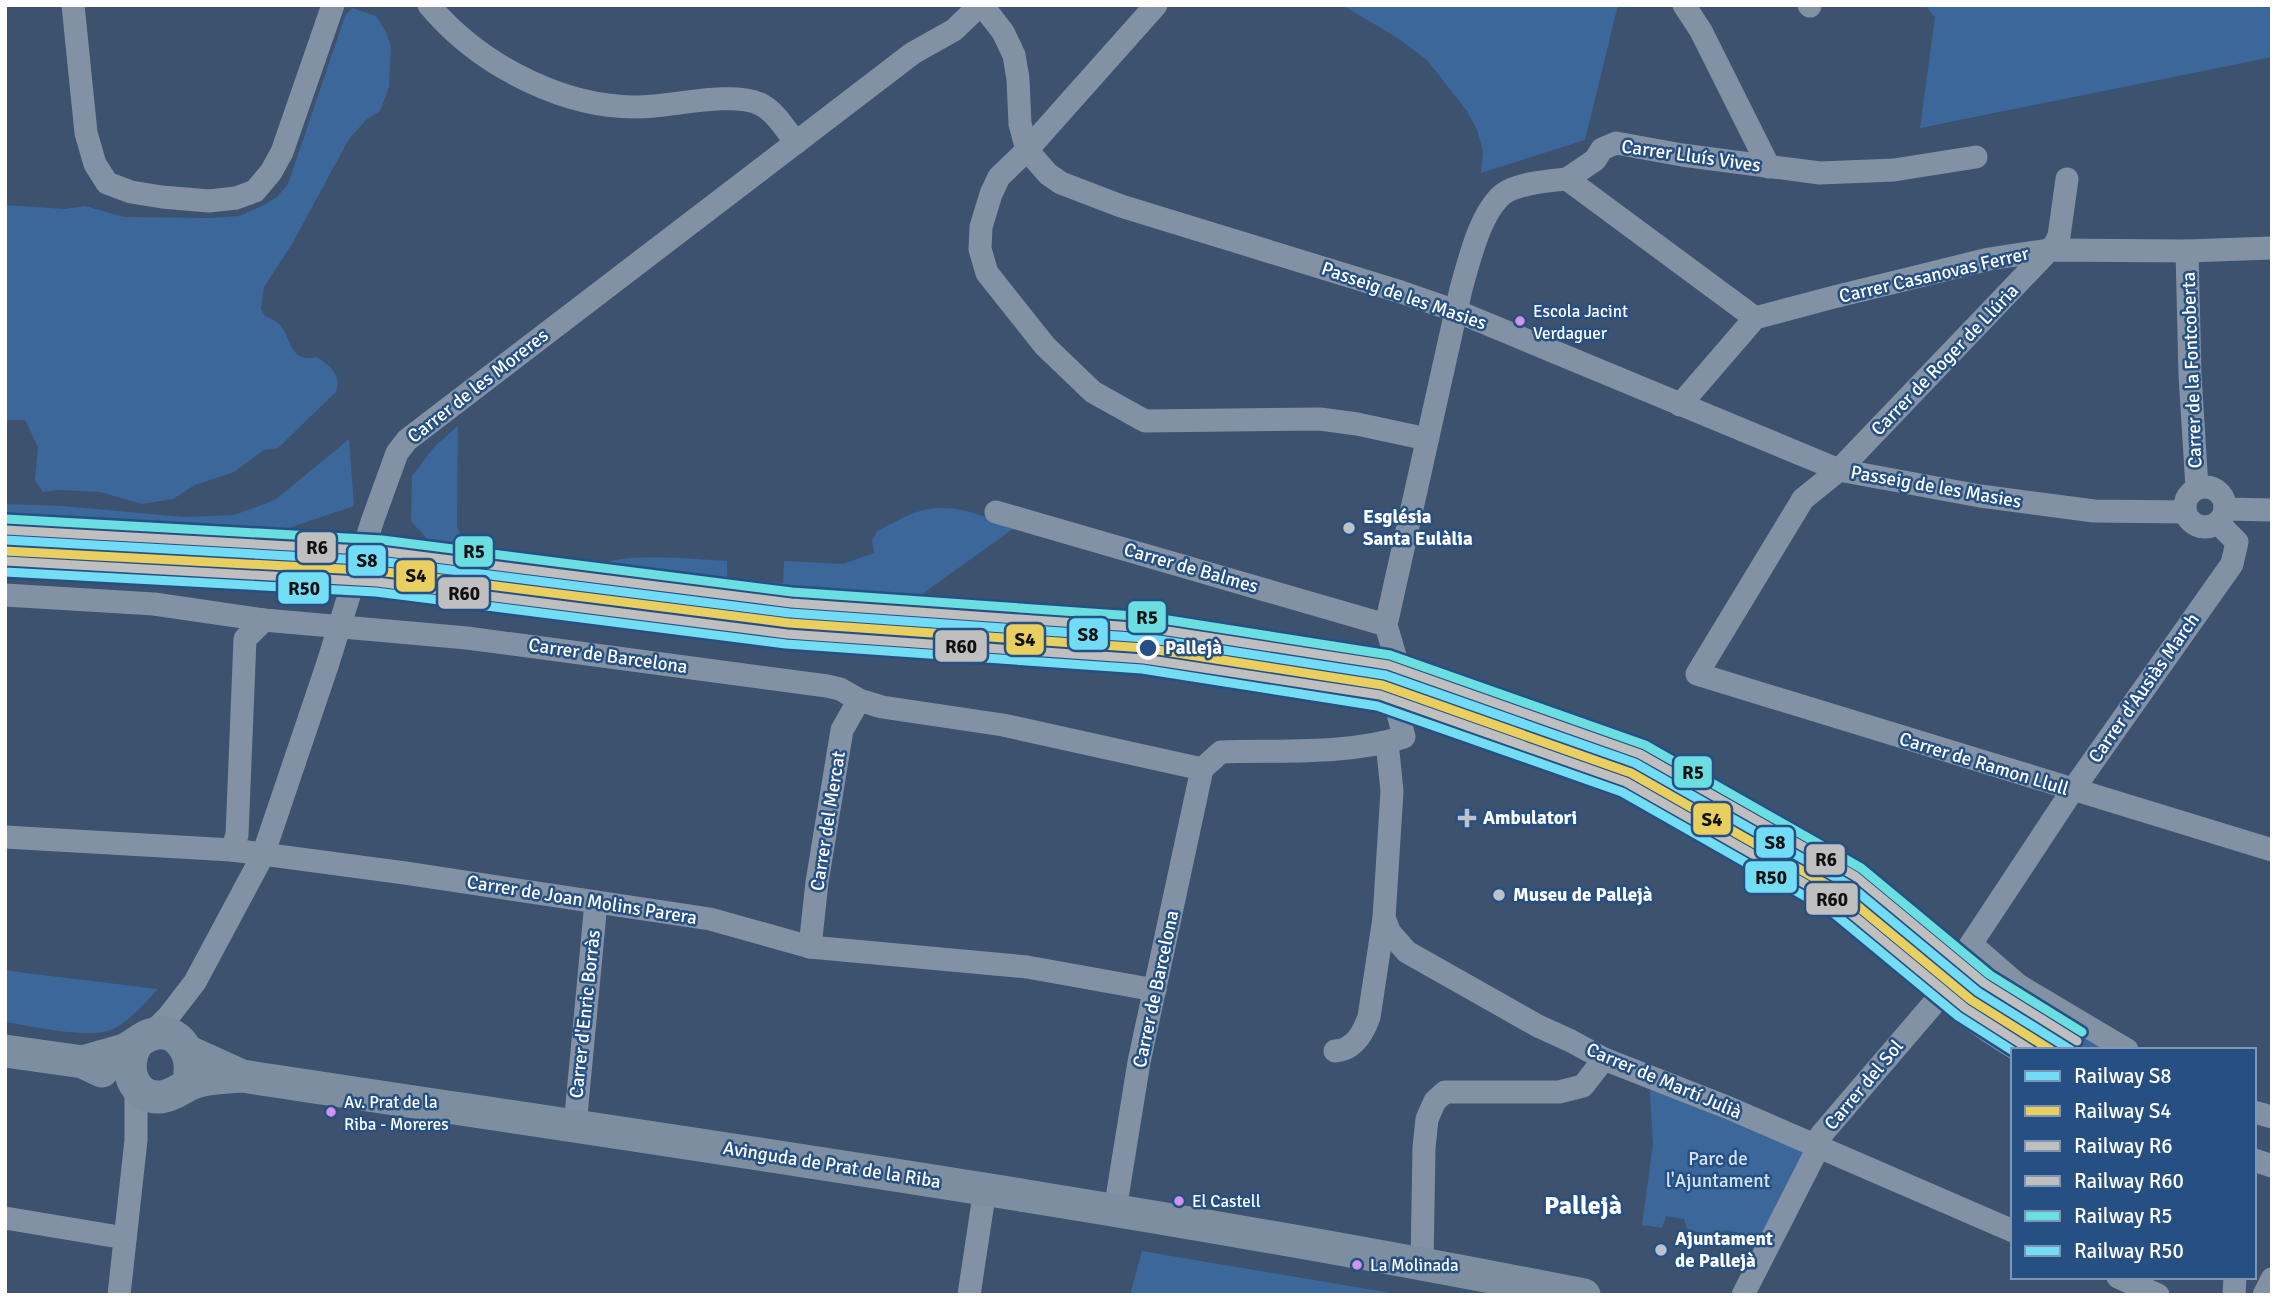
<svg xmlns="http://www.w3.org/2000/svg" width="2277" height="1300" font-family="Signika,sans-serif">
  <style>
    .green { fill: #3b679a }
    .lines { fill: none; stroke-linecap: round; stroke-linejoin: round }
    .street { stroke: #8292a4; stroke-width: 23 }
    .secondary { stroke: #7d8ea1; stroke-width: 33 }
    .rail-1-casing { stroke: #265084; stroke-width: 14 }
    .rail-2-casing { stroke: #265084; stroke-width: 14 }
    .rail-3-casing { stroke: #265084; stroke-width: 14 }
    .rail-4-casing { stroke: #265084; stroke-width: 14 }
    .rail-5-casing { stroke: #265084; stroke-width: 14 }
    .rail-6-casing { stroke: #265084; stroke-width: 14 }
    .rail-1 { stroke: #72dcf7; stroke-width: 9 }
    .rail-2 { stroke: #e9ce60; stroke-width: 9 }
    .rail-3 { stroke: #bfbfbf; stroke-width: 9 }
    .rail-4 { stroke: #bfbfbf; stroke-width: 9 }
    .rail-5 { stroke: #6bdee1; stroke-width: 9 }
    .rail-6 { stroke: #73def3; stroke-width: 9 }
    .bus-dot { fill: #d193ec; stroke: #265084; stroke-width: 2.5 }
    .poi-dot { fill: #bbc2cc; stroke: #265084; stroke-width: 2.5 }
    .stop-dot { fill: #265084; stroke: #fff; stroke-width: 3.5 }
    .labels { text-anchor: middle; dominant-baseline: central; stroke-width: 5; stroke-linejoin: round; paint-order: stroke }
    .bus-label { font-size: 17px; fill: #fff; stroke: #265084; text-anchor: start }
    .street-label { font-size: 19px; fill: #fff; stroke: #265084 }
    .poi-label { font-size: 19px; font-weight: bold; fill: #fff; stroke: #265084; text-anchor: start }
    .stop-label { font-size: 19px; font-weight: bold; fill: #fff; stroke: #265084; text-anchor: start }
    .park-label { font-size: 19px; fill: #d4e3f6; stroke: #265084 }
    .district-label { font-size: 26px; font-weight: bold; fill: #fff; stroke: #265084 }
    .line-badge { stroke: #265084; stroke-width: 2.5 }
    .pale-badge-label { font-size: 19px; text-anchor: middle; font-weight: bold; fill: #111 }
  </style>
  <rect width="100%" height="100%" fill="#3c526e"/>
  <g class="green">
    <path d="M1342,5H1618L1585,140L1481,173L1483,151L1477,130L1467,111L1427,60L1396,37Z"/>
    <path d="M1925,5H2272V57L1920,128L1935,17Z"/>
    <path d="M352,8L376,16L386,32L391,47L389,87L380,111L366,120L349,139L292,244L264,287L261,309L265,316C269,318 277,321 280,325C293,339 288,363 317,357C330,366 342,374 336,392L278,448L264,450L234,472L195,485L173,499L142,504L100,492L59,490L43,492L35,480L38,447L25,420H5V205L65,209L85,206L124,217L209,218L239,216L262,206L277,197L288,184L345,16Z"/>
    <path d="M458,426L457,526L463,542C496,556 540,574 577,569C595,566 612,559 630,558C662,556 695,559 727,561V578L783,583L784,561L843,564L874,553L872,541L877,531C890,525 904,516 917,512C951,501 983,515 1013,529L890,617L725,603L490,576C452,568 436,549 411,521L412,476L435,446Z"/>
    <path d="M349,439L354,506L194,560L134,553L5,546V504L62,506L184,517L234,515L275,500Z"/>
    <path d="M1972,945L2127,1050H2018L1940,996Z"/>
    <path d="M5,970L26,973L158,989C145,1003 130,1021 113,1029C90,1040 31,1026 5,1022Z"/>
    <path d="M1649,1077L1819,1146L1770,1242L1727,1230L1708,1235L1687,1229L1684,1219L1666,1216L1662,1228L1642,1225L1653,1144Z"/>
    <path d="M1142,1251L1403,1295H1130Z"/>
  </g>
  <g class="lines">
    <g class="street">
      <path d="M73,5L86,133L95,164L107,183L131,192L162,197L209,201L236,198L255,191L271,172L282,152L333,5"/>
      <path d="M429,5C481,67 572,114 654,106C682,104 734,92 760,104C775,111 786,130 796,143"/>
      <path d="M982,5L1003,32L1014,55L1018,79L1020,124L1027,150L1048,174L1061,183L1121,206L1401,292L1456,311L1839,470L1980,496L2094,511L2185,512"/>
      <path d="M1156,5L1027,150L999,177L991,194L981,227L980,249L987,273L1045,346L1093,392L1145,421L1320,419L1357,424L1427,439"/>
      <path d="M1684,5L1701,31L1769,167"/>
      <path d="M1809,5L1810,6"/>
      <path d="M2067,179L2059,236L2055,244L1839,470L1803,499L1697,674L2272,850"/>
      <path d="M2187,251L2190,375L2197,488"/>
      <path d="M1755,318L1567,179L1595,160L1602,149L1616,143L1682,155L1820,173L1894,170L1976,157"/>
      <path d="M1680,405L1755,318L1834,297L1989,259L2049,250L2187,251L2272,248"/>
      <circle cx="2205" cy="507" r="20"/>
      <path d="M2225,509L2272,510"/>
      <path d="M996,512L1386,625"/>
      <path d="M5,595L154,604L264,620L467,638L827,686L840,689L859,700L882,707L1003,725L1202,769L1221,752C1280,750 1347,755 1404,737L1390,681L1396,659L1386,625L1461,289C1469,261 1480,213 1503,194C1518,183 1549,181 1567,179"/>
      <path d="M1387,742L1392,791L1384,918L1390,933L1407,952L1538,1026L1571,1041L1604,1059L1729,1108L2013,1231"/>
      <path d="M5,837L232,850L405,873L710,919L810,947L1027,967L1155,990"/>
      <path d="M232,850L237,835L245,639L264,620"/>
      <path d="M1972,945L2018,985L2127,1050"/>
      <path d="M810,947L817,882L842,730L859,700"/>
      <path d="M1940,996L1988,1031L2018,1050"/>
      <path d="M150,1035L168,1017L195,982L263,855L327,666L372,522L397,453L407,440L913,53L954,30L980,5"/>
      <path d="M1335,1051C1354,1050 1363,1034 1369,1017L1384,918"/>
      <path d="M2254,1112L2272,1117"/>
      <path d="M575,1126L596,902"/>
      <path d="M2254,1160L2272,1166"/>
      <path d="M1115,1210L1139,1062L1202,769"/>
      <path d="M5,1218L125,1238"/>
      <path d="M1422,1263L1424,1148L1427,1119L1435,1101L1445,1092H1559L1583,1086L1604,1059"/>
      <path d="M2118,1277L2158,1295"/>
      <path d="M119,1295L136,1140V1086"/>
      <path d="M969,1295L985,1189"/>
      <path d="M1743,1295L1819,1146L1821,1135L1940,996L1963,956L2072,791L2232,564L2237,542L2218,523"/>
      <path d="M2234,1295L2235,1277"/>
      <path d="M2264,1295L2272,1279"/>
    </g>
    <g class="secondary">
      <path d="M136,1045C123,1066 132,1099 161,1097C174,1096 184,1085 196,1082C210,1077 226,1078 240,1076"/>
      <path d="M5,1051L83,1062L102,1071"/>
      <path d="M189,1052L242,1076C690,1144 1139,1207 1584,1295"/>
      <path d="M83,1062C96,1058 108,1055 121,1051C132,1048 139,1039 150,1035C175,1025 192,1050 190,1072"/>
    </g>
    <defs>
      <path id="rail-1" d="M5,540L379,561L790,613L1146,638L1385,675L1635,763L1849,885L1978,992L2071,1050"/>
      <path id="rail-2" d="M5,551L378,571L789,623L1145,648L1382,685L1631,773L1843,894L1971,1000L2051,1050"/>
      <path id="rail-3" d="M6,530L380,551L791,603L1148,628L1388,665L1640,754L1855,876L1984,983L2077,1041"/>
      <path id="rail-4" d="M5,561L377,582L787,634L1144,659L1380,695L1626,782L1837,902L1965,1008L2031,1050"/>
      <path id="rail-5" d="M6,519L382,540L792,592L1149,617L1390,655L1645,745L1861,868L1990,975L2082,1032"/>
      <path id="rail-6" d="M5,572L376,592L786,644L1142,669L1377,706L1622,792L1831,911L1958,1016L2013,1051"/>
    </defs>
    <use href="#rail-1" class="rail-1-casing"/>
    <use href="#rail-2" class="rail-2-casing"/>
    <use href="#rail-3" class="rail-3-casing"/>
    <use href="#rail-4" class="rail-4-casing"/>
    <use href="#rail-5" class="rail-5-casing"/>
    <use href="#rail-6" class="rail-6-casing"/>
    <use href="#rail-1" class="rail-1"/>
    <use href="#rail-2" class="rail-2"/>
    <use href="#rail-3" class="rail-3"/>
    <use href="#rail-4" class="rail-4"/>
    <use href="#rail-5" class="rail-5"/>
    <use href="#rail-6" class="rail-6"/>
  </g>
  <g class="bus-dot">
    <circle cx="1520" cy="321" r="6"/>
    <circle cx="331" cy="1112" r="6"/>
    <circle cx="1179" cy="1201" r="6"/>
    <circle cx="1357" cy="1265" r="6"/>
  </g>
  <g class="poi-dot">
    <circle cx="1349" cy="528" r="7"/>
    <path d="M1463.5 807.5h7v7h7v7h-7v7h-7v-7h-7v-7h7z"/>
    <circle cx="1499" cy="895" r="7"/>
    <circle cx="1661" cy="1250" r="7"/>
  </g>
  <circle class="stop-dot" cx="1148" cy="648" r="10"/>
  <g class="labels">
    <g class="bus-label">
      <text x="1533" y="311">Escola Jacint<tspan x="1533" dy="22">Verdaguer</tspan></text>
      <text x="344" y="1102">Av. Prat de la<tspan x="344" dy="22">Riba - Moreres</tspan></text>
      <text x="1192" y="1201">El Castell</text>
      <text x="1370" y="1265">La Molinada</text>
    </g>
    <g class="street-label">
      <text transform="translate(1691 156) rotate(8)">Carrer Lluís Vives</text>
      <text transform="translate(1934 275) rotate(-13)">Carrer Casanovas Ferrer</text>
      <text transform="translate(1404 296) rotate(19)">Passeig de les Masies</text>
      <text transform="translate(1945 360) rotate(-46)">Carrer de Roger de Llúria</text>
      <text transform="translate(2192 370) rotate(-92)">Carrer de la Fontcoberta</text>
      <text transform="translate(478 386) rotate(-38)">Carrer de les Moreres</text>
      <text transform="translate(1936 487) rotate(10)">Passeig de les Masies</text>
      <text transform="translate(1191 568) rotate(16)">Carrer de Balmes</text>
      <text transform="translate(608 656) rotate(8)">Carrer de Barcelona</text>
      <text transform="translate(2144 688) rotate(-55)">Carrer d'Ausiàs March</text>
      <text transform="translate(1984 764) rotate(17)">Carrer de Ramon Llull</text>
      <text transform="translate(828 821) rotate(-81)">Carrer del Mercat</text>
      <text transform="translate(582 900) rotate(9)">Carrer de Joan Molins Parera</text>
      <text transform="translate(1156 989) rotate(-78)">Carrer de Barcelona</text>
      <text transform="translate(585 1014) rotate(-84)">Carrer d'Enric Borràs</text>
      <text transform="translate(1664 1081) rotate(23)">Carrer de Martí Julià</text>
      <text transform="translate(1864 1085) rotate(-50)">Carrer del Sol</text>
      <text transform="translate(832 1165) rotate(9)">Avinguda de Prat de la Riba</text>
    </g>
    <g class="poi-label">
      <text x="1363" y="517">Església<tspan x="1363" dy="22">Santa Eulàlia</tspan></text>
      <text x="1483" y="818">Ambulatori</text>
      <text x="1513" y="895">Museu de Pallejà</text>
      <text x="1675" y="1239">Ajuntament<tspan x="1675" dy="22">de Pallejà</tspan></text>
    </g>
    <g class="stop-label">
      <text x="1165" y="648">Pallejà</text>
    </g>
    <g class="park-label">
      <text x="1718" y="1159">Parc de<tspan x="1718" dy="22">l'Ajuntament</tspan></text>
    </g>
    <g class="district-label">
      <text x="1583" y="1206">Pallejà</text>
    </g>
  </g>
  <g class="line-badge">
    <rect x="296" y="531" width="41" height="33" rx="7" fill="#bfbfbf"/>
    <rect x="454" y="535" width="40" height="33" rx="7" fill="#6bdee1"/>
    <rect x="347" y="544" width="40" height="33" rx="7" fill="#72dcf7"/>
    <rect x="395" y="559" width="41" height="34" rx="7" fill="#e9ce60"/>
    <rect x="277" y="571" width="53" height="34" rx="7" fill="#73def3"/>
    <rect x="437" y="576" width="53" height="34" rx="7" fill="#bfbfbf"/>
    <rect x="1127" y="600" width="40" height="34" rx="7" fill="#6bdee1"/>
    <rect x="1068" y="617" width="41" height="34" rx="7" fill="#72dcf7"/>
    <rect x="1005" y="623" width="40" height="33" rx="7" fill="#e9ce60"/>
    <rect x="934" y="629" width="54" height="34" rx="7" fill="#bfbfbf"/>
    <rect x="1673" y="755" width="40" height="34" rx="7" fill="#6bdee1"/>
    <rect x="1692" y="802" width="40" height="34" rx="7" fill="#e9ce60"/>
    <rect x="1755" y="826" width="40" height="33" rx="7" fill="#72dcf7"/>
    <rect x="1805" y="843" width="41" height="33" rx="7" fill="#bfbfbf"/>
    <rect x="1744" y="860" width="54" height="34" rx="7" fill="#73def3"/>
    <rect x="1805" y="882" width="54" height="34" rx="7" fill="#bfbfbf"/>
  </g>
  <g class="pale-badge-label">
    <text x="317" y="554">R6</text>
    <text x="474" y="558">R5</text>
    <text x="367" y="567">S8</text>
    <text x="416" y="582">S4</text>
    <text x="304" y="595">R50</text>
    <text x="464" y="600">R60</text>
    <text x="1147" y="624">R5</text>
    <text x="1088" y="641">S8</text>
    <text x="1025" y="646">S4</text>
    <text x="961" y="653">R60</text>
    <text x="1693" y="779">R5</text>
    <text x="1712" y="826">S4</text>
    <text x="1775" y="849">S8</text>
    <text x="1826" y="866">R6</text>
    <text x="1771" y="884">R50</text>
    <text x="1832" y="906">R60</text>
  </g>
  <rect width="2277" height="1300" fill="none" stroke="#ffffff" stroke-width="14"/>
  <rect x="2011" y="1048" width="245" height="231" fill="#265084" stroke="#7d96b5" stroke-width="2"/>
  <rect x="2025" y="1071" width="35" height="10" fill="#72dcf7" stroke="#7d96b5" stroke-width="2"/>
  <text x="2074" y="1083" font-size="21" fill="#ffffff">Railway S8</text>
  <rect x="2025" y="1106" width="35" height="10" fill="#e9ce60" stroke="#7d96b5" stroke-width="2"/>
  <text x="2074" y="1118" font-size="21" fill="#ffffff">Railway S4</text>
  <rect x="2025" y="1141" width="35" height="10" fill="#bfbfbf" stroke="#7d96b5" stroke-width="2"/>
  <text x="2074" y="1153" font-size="21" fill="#ffffff">Railway R6</text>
  <rect x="2025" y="1176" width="35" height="10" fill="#bfbfbf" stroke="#7d96b5" stroke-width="2"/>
  <text x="2074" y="1188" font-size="21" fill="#ffffff">Railway R60</text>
  <rect x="2025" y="1211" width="35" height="10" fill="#6bdee1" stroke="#7d96b5" stroke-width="2"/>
  <text x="2074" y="1223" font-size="21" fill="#ffffff">Railway R5</text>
  <rect x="2025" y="1246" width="35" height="10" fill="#73def3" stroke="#7d96b5" stroke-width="2"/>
  <text x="2074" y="1258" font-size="21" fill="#ffffff">Railway R50</text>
</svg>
